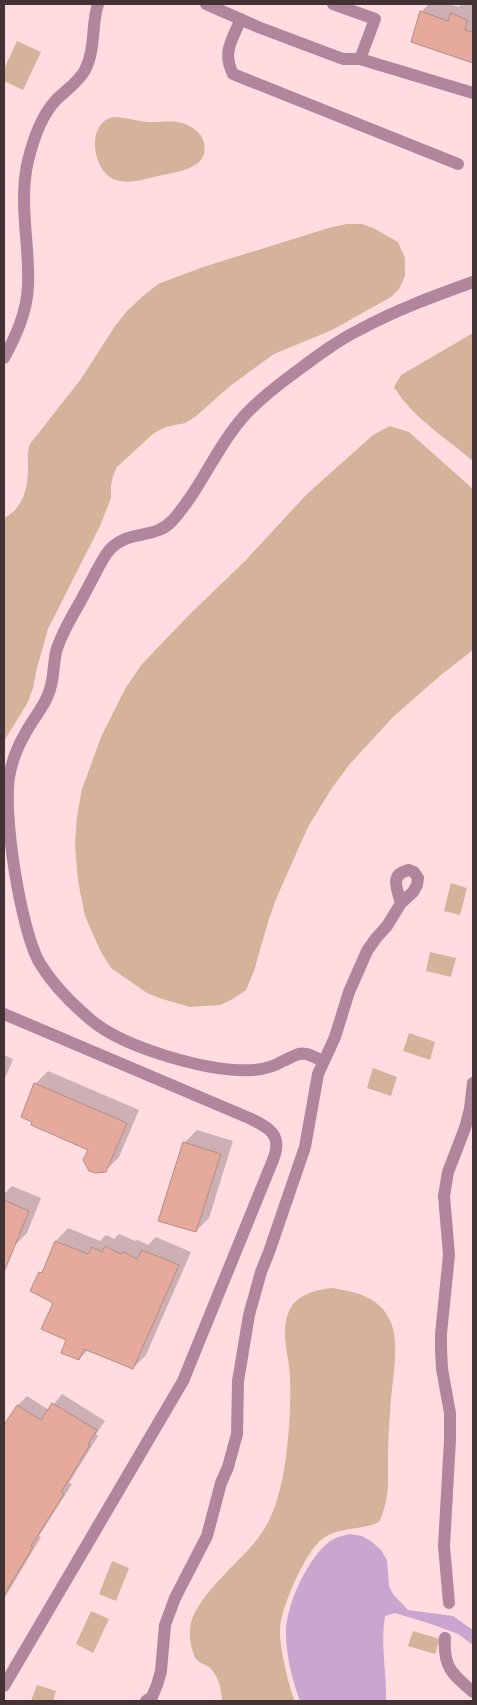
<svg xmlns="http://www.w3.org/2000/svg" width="477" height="1705" font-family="'Roboto Condensed',sans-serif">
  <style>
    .green { fill: #d4b39a }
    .water { fill: #caa5d0 }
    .shadow { fill: #0003 }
    .building { fill: #e5aa9b; stroke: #b38d84 }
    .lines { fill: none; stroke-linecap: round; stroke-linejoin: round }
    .minor { stroke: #b1869d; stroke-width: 12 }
  </style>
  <rect width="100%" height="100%" fill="#ffdce0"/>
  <g class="green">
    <path d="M17,41L41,52L23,90L4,81V69Z"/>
    <path d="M114,117C125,117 136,121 148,122C160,123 171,119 182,123C192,126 202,133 204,143C210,171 172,172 154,177C142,180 128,184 116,180C92,172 85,122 114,117Z"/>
    <path d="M347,224H362L373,228L398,242L405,258V276L399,289L391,297L332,330L274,354L230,386L195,417L185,423L166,427L154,433L117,467L113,476L111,486V498L100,526L48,629L37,668L33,688L28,702L4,741V518C23,509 28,488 28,468C28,459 27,453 30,444L81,379L115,326L127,311L142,297L158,284L203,267L332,227Z"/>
    <path d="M473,333V461C446,438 413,418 394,387L401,375Z"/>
    <path d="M390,426L409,432L473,489V650L441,675L393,717L349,765L332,788L308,827L276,899L268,922L254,971L246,990L233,999L220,1005L190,1007L162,999L147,993L111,968L101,952L85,916L78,881L75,844L77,816L82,789L101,737L125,689L142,664L188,616L245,561L307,494L373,435Z"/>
    <path d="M451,883L467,888L460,915L444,911Z"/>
    <path d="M430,952L456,958L451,977L426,971Z"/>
    <path d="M409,1033L435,1042L430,1060L403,1051Z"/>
    <path d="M373,1068L397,1077L391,1096L367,1088Z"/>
    <path d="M331,1288C352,1291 376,1296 387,1315C393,1325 395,1334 395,1345C396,1367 391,1390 390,1413C389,1427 388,1441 388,1455C388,1478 390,1500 379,1522C361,1531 338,1526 321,1540C305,1553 280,1609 280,1630C279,1644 289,1688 295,1701H222C222,1690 218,1675 209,1667C204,1664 200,1663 196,1659C192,1653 189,1638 190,1630C191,1598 244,1560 261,1534C274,1516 280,1492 284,1470C289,1440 291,1407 290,1376C289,1354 279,1331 290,1309C298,1294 316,1290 331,1288Z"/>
    <path d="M112,1561L129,1568L116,1601L99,1594Z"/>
    <path d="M91,1611L109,1619L93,1653L76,1644Z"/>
    <path d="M413,1631L440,1639L435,1654L408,1646Z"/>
    <path d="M37,1685L56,1691L53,1701H31Z"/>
  </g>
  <path class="water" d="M350,1534L362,1536L371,1541L381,1550L387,1560L389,1586L393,1594L408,1610L453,1616L473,1630V1645L458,1634L431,1624L395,1613L385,1616C380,1644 387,1673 386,1701H300C293,1682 287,1659 286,1638C284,1609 306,1560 329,1542C335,1537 342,1536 350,1534Z"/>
  <g class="shadow">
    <path d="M429,4H448L459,7L462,4H473V62L412,42L421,12Z"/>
    <path d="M4,1055L13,1059L4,1081Z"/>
    <path d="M48,1071L139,1110L119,1157L106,1170L90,1149L35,1084Z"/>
    <path d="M197,1130L233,1141L209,1218L196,1231L184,1143Z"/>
    <path d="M12,1186L41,1198L27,1233L14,1246L8,1243L4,1247V1194Z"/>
    <path d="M68,1228L100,1241L106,1235L114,1239L119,1234L135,1241L138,1240L148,1245L156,1237L191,1252L146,1355L133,1368L89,1349L79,1359L68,1339L54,1302L40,1273L46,1267L56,1241Z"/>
    <path d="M62,1394L105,1421L96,1434L98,1436L69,1483L72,1484L39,1536L41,1537L4,1599V1428L18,1405L27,1396L49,1410Z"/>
  </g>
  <g class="building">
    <path d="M420,11L448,21L451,13L467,20L465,30L473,32V63L411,42Z"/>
    <path d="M34,1083L127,1123L106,1172L95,1173L89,1171L83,1160L88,1150L31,1125L32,1122L21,1117Z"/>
    <path d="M183,1142L221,1154L196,1232L158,1221Z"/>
    <path d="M4,1200L29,1211L4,1272Z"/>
    <path d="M55,1241L88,1254L92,1247L102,1252L105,1246L121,1254L124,1252L137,1259L142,1250L179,1265L133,1369L84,1349L79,1360L61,1353L66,1340L41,1329L53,1303L30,1291L39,1272L42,1273Z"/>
    <path d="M52,1403L97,1430L88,1444L90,1445L61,1492L64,1494L31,1546L33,1547L4,1595V1425L17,1405L41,1420Z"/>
  </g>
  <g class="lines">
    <g class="minor">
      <path d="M206,4L258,27L343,59H360"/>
      <path d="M333,4L375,19L360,59L473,93"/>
      <path d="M241,19C232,40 222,52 233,74L458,164"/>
      <path d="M4,358C16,336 27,312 28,286C30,245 18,202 28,161C33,140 41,116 56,100C66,90 78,83 85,70C96,49 91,25 98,4"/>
      <path d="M4,1014L249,1118C270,1128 283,1135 273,1160L183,1381L4,1686"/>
      <path d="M323,1061C318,1059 312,1055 306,1054C297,1052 291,1058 283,1061C275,1066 264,1069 254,1070C210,1073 124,1048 91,1020C72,1004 54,986 41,965C21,935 1,807 10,772C13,758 19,744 26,732C33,719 43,708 48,695C54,682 53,666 56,652C62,630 76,611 86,591C93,578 99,565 107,553C126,528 153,541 172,521C201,489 216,447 245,415C261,398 279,384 297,371C317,356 337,341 359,330C396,310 434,296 473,282"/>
      <path d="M449,1603L444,1546L450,1440V1413L442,1369L441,1348V1334L449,1255L444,1196L448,1172L465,1128L470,1109L473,1083"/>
      <path d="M445,1638C443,1667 452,1674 473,1692"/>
      <path d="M146,1701L152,1697L157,1685L161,1671L165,1625L175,1598L207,1536L221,1483L228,1467L237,1434L238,1381L249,1315L261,1272L269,1252L305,1147L318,1074L335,1037L349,992L367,951L376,938L387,926L401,903L413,892L417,885L418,878L414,872L409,870C389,874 397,889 401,903"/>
    </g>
  </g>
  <rect width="477" height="1705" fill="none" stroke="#443335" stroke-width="10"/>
</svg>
